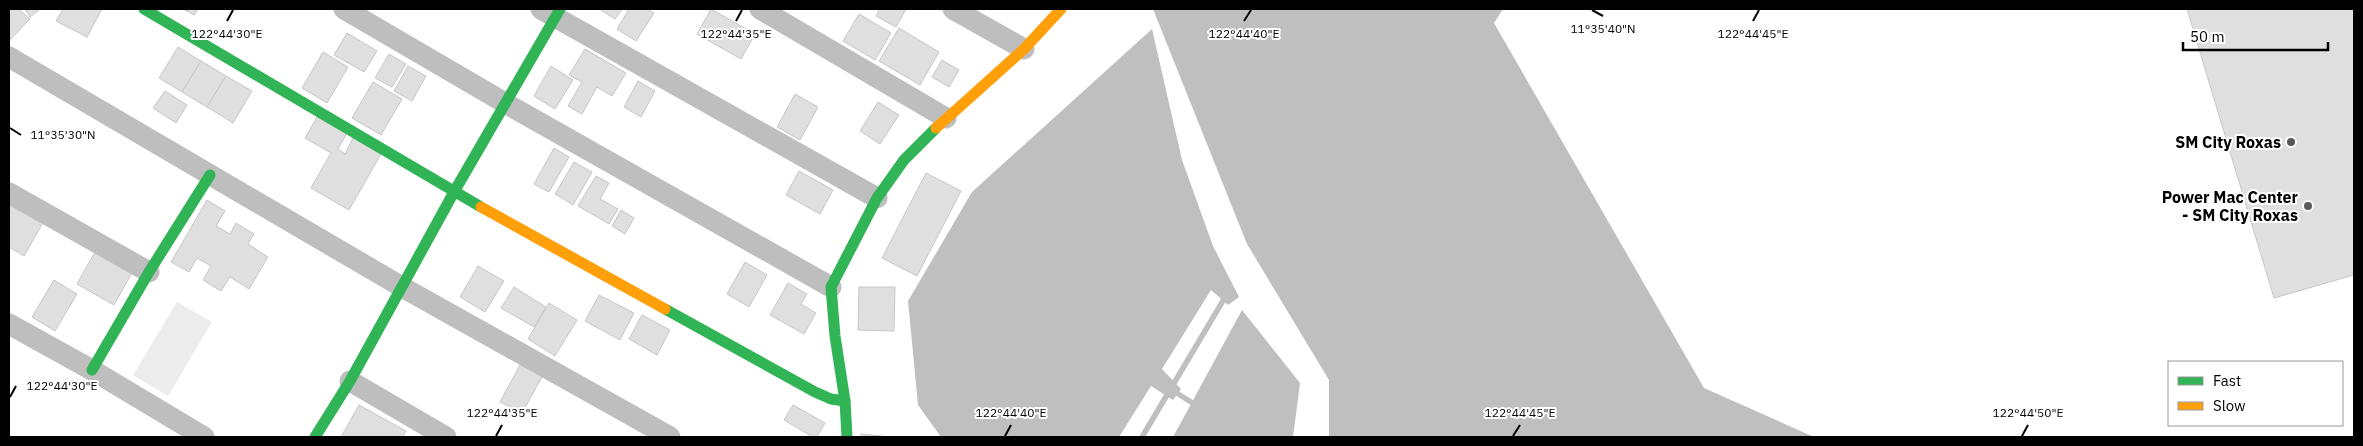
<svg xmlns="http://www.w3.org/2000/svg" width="2363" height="446" font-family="'IBM Plex Sans',sans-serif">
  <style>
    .green { fill: #ececec }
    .water { fill: #bfbfbf }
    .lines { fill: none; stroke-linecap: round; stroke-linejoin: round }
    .stream { stroke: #bfbfbf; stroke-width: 5.5 }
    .building { fill: #dfdfdf; stroke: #c7c7c7 }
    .street { stroke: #bebebe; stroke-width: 21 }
    .fast { stroke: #30b455; stroke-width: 11 }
    .slow { stroke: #ff9f0a; stroke-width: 11 }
    .ticks { fill: none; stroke: #000; stroke-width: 2 }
    .poi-dot { fill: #595959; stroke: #fff; stroke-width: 2 }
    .labels { text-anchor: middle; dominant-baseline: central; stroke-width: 4; stroke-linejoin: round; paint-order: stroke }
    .poi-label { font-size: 16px; font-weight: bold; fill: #000; stroke: #fff; text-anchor: end }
    .ticks-label { font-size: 12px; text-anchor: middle; fill: #000; stroke: #fff; stroke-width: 4; stroke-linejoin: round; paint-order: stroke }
  </style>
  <rect width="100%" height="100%" fill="#fff"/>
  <path class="green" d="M177,302L212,322L168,396L133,375Z"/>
  <g class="water">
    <path d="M1153,9H1503L1494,23L1704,388L1814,437H1329V380L1247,244Z"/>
    <path d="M1152,29L1182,160L1213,246L1239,297L1228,305L1211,290L1162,369L1181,389L1173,400L1151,386L1119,437H941L918,405L908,301L972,192Z"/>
    <path d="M1242,310L1300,383L1293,437H1173Z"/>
  </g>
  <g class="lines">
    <g class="stream">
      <path d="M1172,390L1191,402"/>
      <path d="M1142,437L1227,294"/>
    </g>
  </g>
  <g class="building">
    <path d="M9,9H19L30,19L9,41Z"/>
    <path d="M25,9H40L30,17Z"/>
    <path d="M63,9H102L87,37L56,21Z"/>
    <path d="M183,9H198L194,15Z"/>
    <path d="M599,9H622L615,19Z"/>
    <path d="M629,9H646L654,13L636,41L617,29Z"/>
    <path d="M711,9L755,34L741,59L697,34Z"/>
    <path d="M880,9H906L896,27L876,16Z"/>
    <path d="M2187,9H2354V275L2274,298Z"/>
    <path d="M859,14L891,33L875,60L843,41Z"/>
    <path d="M899,28L939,52L920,85L879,61Z"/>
    <path d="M347,33L377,51L364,72L334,55Z"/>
    <path d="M178,47L201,61L182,92L159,78Z"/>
    <path d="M585,49L626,73L612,96L597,87L582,114L568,106L582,82L569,75Z"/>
    <path d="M323,52L348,67L327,103L302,88Z"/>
    <path d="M389,54L406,64L392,87L375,78Z"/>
    <path d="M942,60L959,70L949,87L932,77Z"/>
    <path d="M201,61L226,76L207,107L182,92Z"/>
    <path d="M408,66L426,76L412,101L394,91Z"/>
    <path d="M551,66L573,80L555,109L534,96Z"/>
    <path d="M226,76L252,91L233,123L207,107Z"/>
    <path d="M638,81L655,91L641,117L624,107Z"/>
    <path d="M373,82L402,99L381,135L352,118Z"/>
    <path d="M165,91L187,105L176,123L153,108Z"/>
    <path d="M795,94L818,107L800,140L777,127Z"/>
    <path d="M878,102L899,115L880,144L860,131Z"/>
    <path d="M317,117L347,133L338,149L345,154L353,138L381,154L349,210L311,188L331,153L305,138Z"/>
    <path d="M554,148L569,157L549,192L534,184Z"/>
    <path d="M574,162L592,172L573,205L555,194Z"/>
    <path d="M799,171L833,190L820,214L786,195Z"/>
    <path d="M926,173L961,191L917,276L882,258Z"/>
    <path d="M596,176L609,183L600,199L618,209L609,224L578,206Z"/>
    <path d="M207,200L225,211L216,226L230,234L236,223L254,234L248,244L268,257L249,289L230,277L221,291L203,280L211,266L197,258L189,272L171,262Z"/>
    <path d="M9,204L44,221L24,256L9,247Z"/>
    <path d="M621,210L634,218L625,234L612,226Z"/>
    <path d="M96,250L133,271L114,305L77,284Z"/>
    <path d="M745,262L767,275L749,307L727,294Z"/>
    <path d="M478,266L504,281L485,312L460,297Z"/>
    <path d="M54,280L77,294L55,331L32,317Z"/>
    <path d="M788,283L807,294L801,304L816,313L804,334L770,315Z"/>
    <path d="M514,287L546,307L534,327L501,308Z"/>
    <path d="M859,287H895L894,331L858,330Z"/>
    <path d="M599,295L634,313L620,340L585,321Z"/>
    <path d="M549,303L577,320L555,356L528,339Z"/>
    <path d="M642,315L670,330L657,355L629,339Z"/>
    <path d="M521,363L543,375L522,413L500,402Z"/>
    <path d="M359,405L406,431L403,437H341Z"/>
    <path d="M793,405L825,423L817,437H813L784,420Z"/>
    <path d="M861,434L891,437H861Z"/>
  </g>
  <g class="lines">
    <g class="street">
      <path d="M344,9L505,103L831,287"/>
      <path d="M541,9L877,198"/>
      <path d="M760,9L946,118"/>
      <path d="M953,9L1024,49"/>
      <path d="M9,57L402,287L670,437"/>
      <path d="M9,193L149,272"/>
      <path d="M9,324L92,370L204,437"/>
      <path d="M350,381L446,437"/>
    </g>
    <g class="fast">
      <path d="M144,9L481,207"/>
      <path d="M665,309L815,392L831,399L845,401"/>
      <path d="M92,370L149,272L210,175"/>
      <path d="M315,437L350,381L454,192L560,9"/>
      <path d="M847,437L845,401L835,336L831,287L877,198L904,160L936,128"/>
    </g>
    <g class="slow">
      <path d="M936,128L1024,49L1061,9"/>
      <path d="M481,207L665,309"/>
    </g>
  </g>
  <path class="ticks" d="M1592,10L1603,16M227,21L233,10M736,21L742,10M1244,21L1251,10M1753,21L1759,10M10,128L21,135M10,397L16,386M496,436L502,425M1005,436L1011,425M1513,436L1520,425M2022,436L2028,425"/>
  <g class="poi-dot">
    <circle cx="2291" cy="142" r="5"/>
    <circle cx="2308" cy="206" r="5"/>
  </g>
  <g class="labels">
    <g class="poi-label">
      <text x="2281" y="142">SM City Roxas</text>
      <text x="2298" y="197">Power Mac Center<tspan x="2298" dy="18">- SM City Roxas</tspan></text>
    </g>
  </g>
  <g class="ticks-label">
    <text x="1603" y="33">11°35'40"N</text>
    <text x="227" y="38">122°44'30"E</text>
    <text x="736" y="38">122°44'35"E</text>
    <text x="1753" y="38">122°44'45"E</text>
    <text x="1244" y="38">122°44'40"E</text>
    <text x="63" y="139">11°35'30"N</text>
    <text x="62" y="390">122°44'30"E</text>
    <text x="502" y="417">122°44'35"E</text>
    <text x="1011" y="417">122°44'40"E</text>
    <text x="1520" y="417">122°44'45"E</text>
    <text x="2028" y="417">122°44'50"E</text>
  </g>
  <rect width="2363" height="446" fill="none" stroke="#000000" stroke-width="20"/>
  <rect x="2168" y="361" width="175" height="65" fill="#ffffff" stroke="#999999"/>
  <rect x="2178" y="377" width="25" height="8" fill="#30b455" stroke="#999999"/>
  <text x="2213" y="386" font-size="15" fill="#000000">Fast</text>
  <rect x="2178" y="402" width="25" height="8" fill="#ff9f0a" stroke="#999999"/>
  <text x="2213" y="411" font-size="15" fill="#000000">Slow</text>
  <path d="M2183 42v8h145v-8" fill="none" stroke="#000000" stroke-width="2.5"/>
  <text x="2190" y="42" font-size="15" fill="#000000" stroke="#ffffff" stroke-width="4" paint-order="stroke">50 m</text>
</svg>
